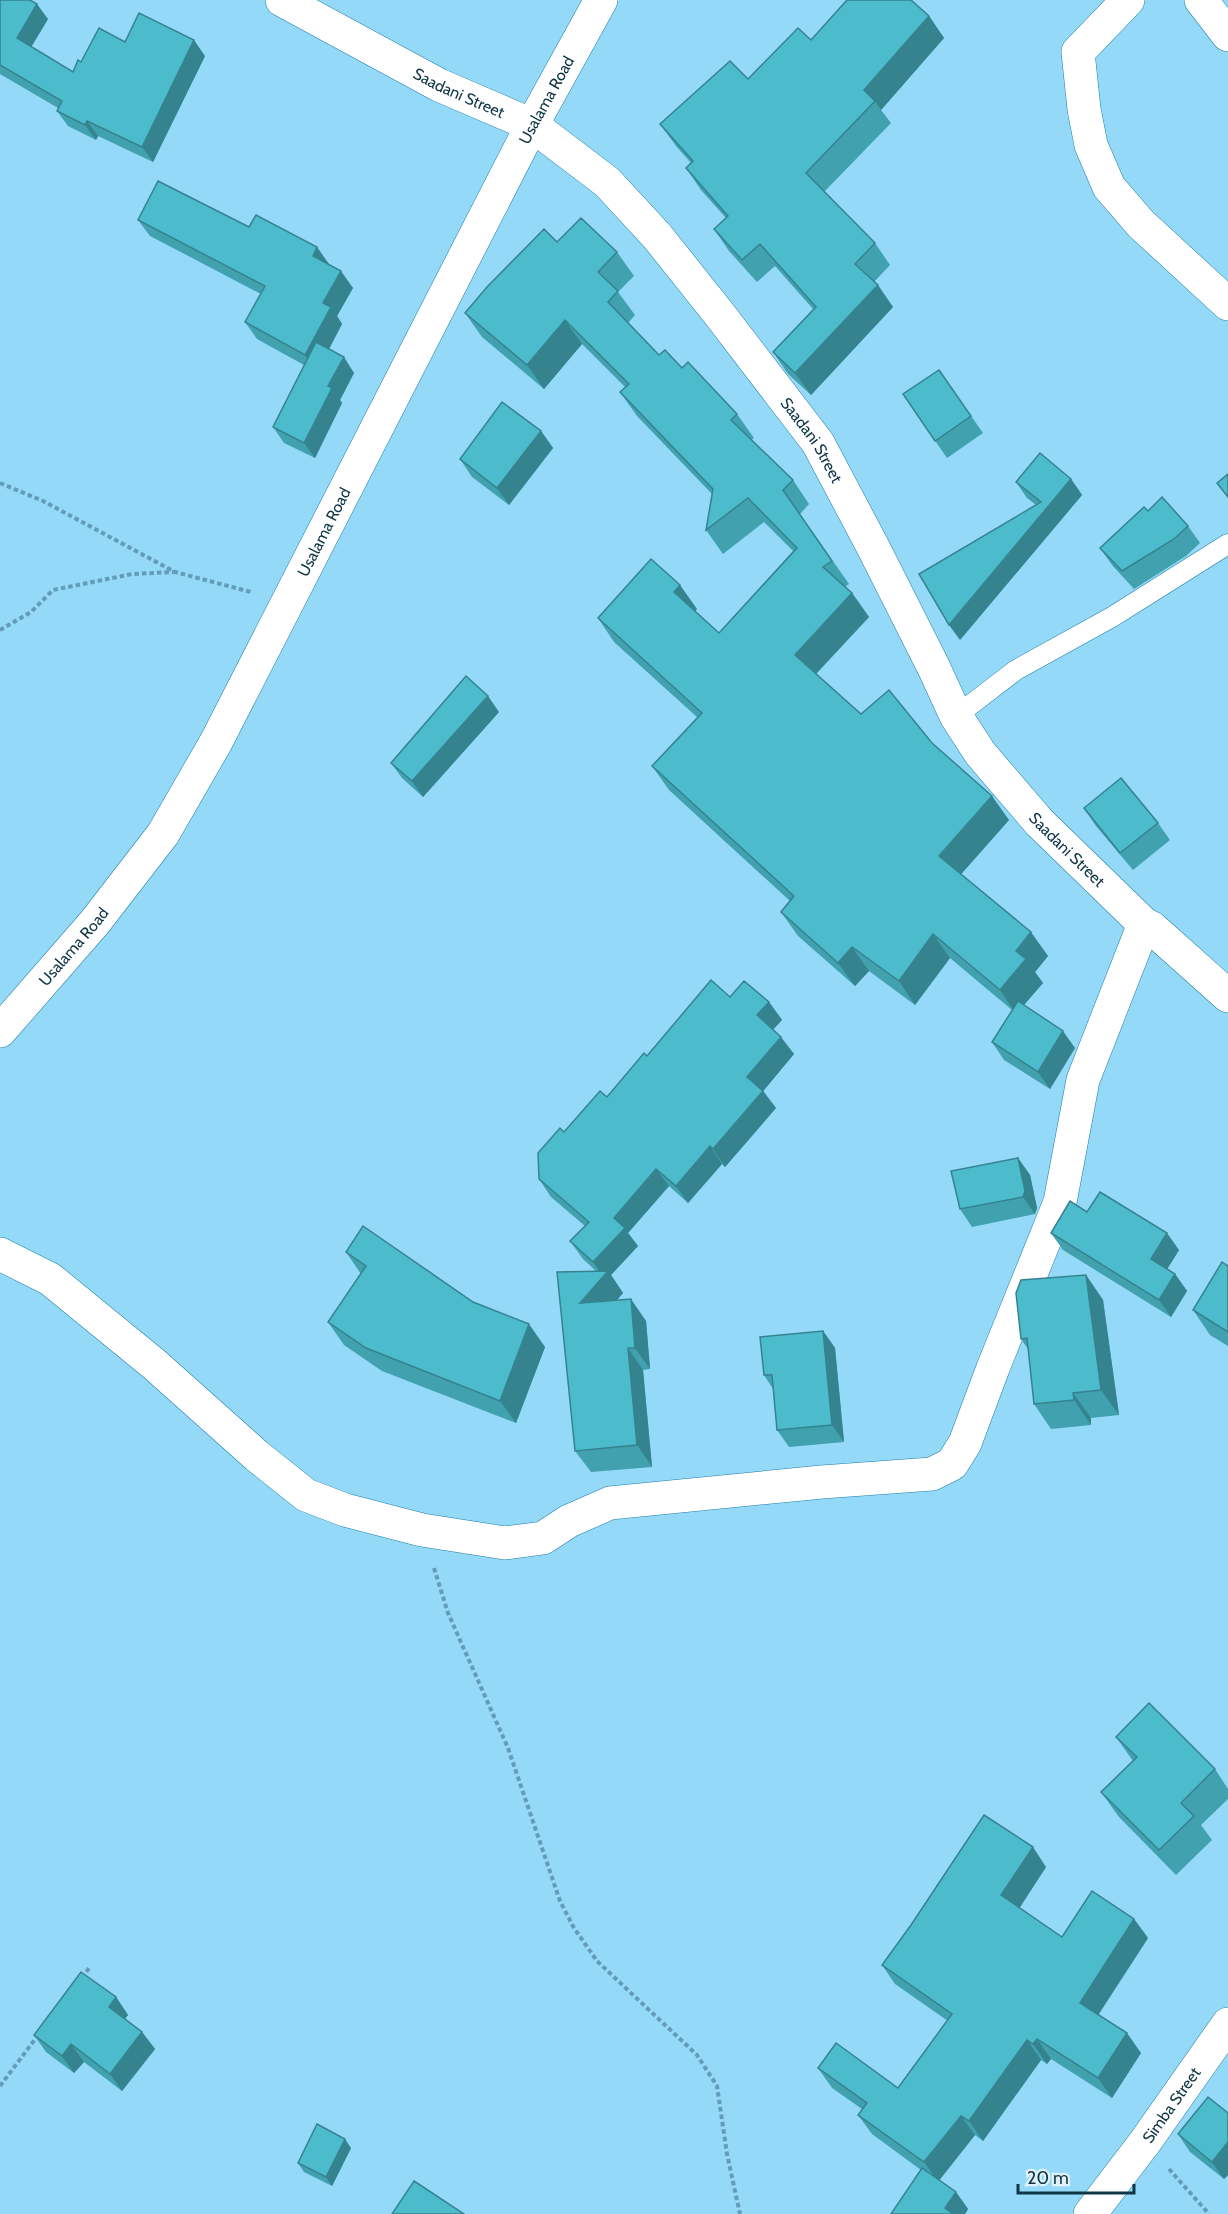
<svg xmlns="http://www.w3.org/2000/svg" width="1228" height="2214" font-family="Cabin,sans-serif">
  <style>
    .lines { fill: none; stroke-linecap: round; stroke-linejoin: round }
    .service-casing { stroke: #1d7fa5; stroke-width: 21 }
    .minor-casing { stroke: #1d7fa5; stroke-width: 34 }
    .path { stroke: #639cb6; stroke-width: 4; stroke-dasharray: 4.5 3; stroke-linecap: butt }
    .service { stroke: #fff; stroke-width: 20 }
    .minor { stroke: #fff; stroke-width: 33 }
    .wall { fill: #41a1af }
    .shaded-wall { fill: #35838f }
    .building { fill: #4cbbcc; stroke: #35838f; stroke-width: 1.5 }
    .labels { text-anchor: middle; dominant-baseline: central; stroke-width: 5; stroke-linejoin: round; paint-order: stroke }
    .street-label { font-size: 16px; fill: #0f3646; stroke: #e2f2fa }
  </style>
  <rect width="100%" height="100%" fill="#95d9f9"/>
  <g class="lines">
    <defs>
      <path id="service" d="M956,716L1016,670L1112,617L1228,544"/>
      <g id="minor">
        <path id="s1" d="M282,0L439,85L532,125L607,182L657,236L720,315L818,443L873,547L934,668L956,716L980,753L1039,822L1144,924L1152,928L1228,996"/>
        <path d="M1128,0L1078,52L1084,109L1091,145L1109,187L1141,224L1228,304"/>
        <path d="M1201,0L1228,35"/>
        <path id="s2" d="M0,1031L95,922L163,834L216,742L532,125L601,0"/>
        <path d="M0,1254L50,1279L154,1364L257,1456L306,1495L345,1510L422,1530L505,1543L543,1538L569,1521L610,1503L822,1482L932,1474L952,1464L965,1443L993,1368L1060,1202L1083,1080L1144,924"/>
        <path id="s3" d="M1090,2214L1145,2142L1228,2024"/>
      </g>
    </defs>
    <use href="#service" class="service-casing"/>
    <use href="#minor" class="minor-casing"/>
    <g class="path">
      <path d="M0,483L43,501L175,572L251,592"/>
      <path d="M0,630L31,612L53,590L132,574L174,572"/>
      <path d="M434,1568L448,1613L508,1748L560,1901L574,1928L597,1961L697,2055L717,2086L727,2154L740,2214"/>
      <path d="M82,1978L89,1968"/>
      <path d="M0,2086L39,2034"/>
      <path d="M1169,2169L1209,2214"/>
    </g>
    <use href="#service" class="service"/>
    <use href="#minor" class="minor"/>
  </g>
  <g class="wall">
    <path d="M0,0L48,19L31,47L73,72L81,62L125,42L205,56L153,162L98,136L96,140L68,126L57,111L58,108L0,74Z"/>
    <path d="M929,16L944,38L881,110L891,123L824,192L875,243L890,265L874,282L893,307L811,395L788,374L773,352L813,309L775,266L757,282L729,251L714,229L726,218L701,190L686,168L691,163L676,146L660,124L748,79L811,40Z"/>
    <path d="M138,220L249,227L329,264L353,288L337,316L342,324L329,349L354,373L340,400L342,403L315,458L284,443L273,427L304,365L257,339L245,322L261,294L150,236Z"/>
    <path d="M557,242L617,252L634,276L618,292L635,315L628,323L659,355L682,368L737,414L754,438L751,440L793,480L809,504L800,514L849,584L845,587L852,593L869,617L816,674L861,714L932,743L1009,820L961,874L1048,956L1035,972L1043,983L1024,1005L1075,1048L1050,1089L1004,1060L992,1042L1012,1010L950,958L915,1005L869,971L855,986L798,936L781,912L790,901L669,790L652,766L697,717L614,642L598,618L697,609L695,611L719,633L793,551L764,522L723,554L706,530L712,494L637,416L620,392L625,387L582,344L544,389L482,337L465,313Z"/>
    <path d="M939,370L983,433L947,458L903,394Z"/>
    <path d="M541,431L553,448L509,505L472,477L460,459Z"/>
    <path d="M1071,479L1082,495L960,640L1036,505L1027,498L1016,482Z"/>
    <path d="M1148,511L1188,526L1200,543L1186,556L1134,589L1112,565L1100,548Z"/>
    <path d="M499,712L423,797L402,778L391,763Z"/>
    <path d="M1084,808L1158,823L1170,840L1133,870L1096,826Z"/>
    <path d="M730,997L769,1002L782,1020L773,1029L794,1054L763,1091L776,1108L725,1167L722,1164L688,1203L669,1186L628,1233L638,1246L611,1275L623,1293L617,1300L646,1321L650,1369L643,1370L652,1467L591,1472L575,1451L596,1271L583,1259L570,1241L585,1226L551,1197L539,1179L564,1132L607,1097L647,1056Z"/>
    <path d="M1018,1158L1030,1175L1037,1208L1035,1214L972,1227L960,1209Z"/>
    <path d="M1087,1212L1179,1250L1167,1269L1175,1274L1187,1291L1171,1317L1063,1250L1051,1233Z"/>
    <path d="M346,1252L473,1302L545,1347L516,1423L382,1371L344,1345L328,1322L361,1274Z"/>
    <path d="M1228,1266V1346L1210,1335L1193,1310Z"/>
    <path d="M1086,1275L1103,1300L1119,1415L1091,1418V1425L1051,1429L1034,1404L1028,1349L1021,1339Z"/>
    <path d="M823,1331L835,1348L844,1442L789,1447L777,1430L773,1389L764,1375Z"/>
    <path d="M1116,1737L1215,1769L1228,1789V1799L1201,1825L1212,1840L1176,1875L1119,1817L1101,1792L1133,1761Z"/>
    <path d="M1046,1867L1019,1908L1062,1937L1134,1919L1148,1938L1098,2015L1141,2053L1112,2098L1051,2059L1047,2064L1041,2060L983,2141L975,2135L939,2180L956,2192L968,2209L965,2214H891L921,2170L872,2134L858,2115L862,2109L832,2088L818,2068L898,2088L948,2021L895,1984L882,1965Z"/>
    <path d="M116,1997L128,2015L125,2019L142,2032L155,2049L122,2091L84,2062L74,2073L46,2052L34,2035Z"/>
    <path d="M1228,2113V2175L1224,2179L1190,2152L1178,2134Z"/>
    <path d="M351,2148L332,2186L304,2172L298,2163Z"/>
  </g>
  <g class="shaded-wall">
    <path d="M37,4L48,19L27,54L17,38Z"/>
    <path d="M929,16L944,38L881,110L875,101L864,90Z"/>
    <path d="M194,40L205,56L153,162L142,147Z"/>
    <path d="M87,121L98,136L96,140L85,125Z"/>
    <path d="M317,247L329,264L324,272L313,256Z"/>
    <path d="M341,271L353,288L337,316L342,324L317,372L305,355L323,303Z"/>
    <path d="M878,285L893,307L811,395L795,373Z"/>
    <path d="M565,320L582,344L544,389L527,365Z"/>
    <path d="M344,357L354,373L340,400L342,403L315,458L304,443L328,386Z"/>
    <path d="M541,431L553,448L509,505L497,488Z"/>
    <path d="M1071,479L1082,495L960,640L949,625Z"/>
    <path d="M680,585L697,609L691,616L674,592Z"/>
    <path d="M852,593L869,617L812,678L795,655Z"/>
    <path d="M488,696L499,712L423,797L412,781Z"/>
    <path d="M992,796L1009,820L956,880L939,856Z"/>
    <path d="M1031,932L1048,956L1035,972L1043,983L1016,1014L1000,990L1016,951Z"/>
    <path d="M933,934L950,958L915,1005L899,981Z"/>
    <path d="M852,947L869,971L855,986L838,963Z"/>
    <path d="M769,1002L782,1020L770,1033L757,1015Z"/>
    <path d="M1063,1031L1075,1048L1050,1089L1038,1072Z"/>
    <path d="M781,1037L794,1054L760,1095L747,1077Z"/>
    <path d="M763,1091L776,1108L725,1167L713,1149Z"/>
    <path d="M710,1146L722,1164L688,1203L676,1186Z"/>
    <path d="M1018,1158L1030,1175L1037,1208L1035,1214L1023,1197Z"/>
    <path d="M656,1169L669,1186L628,1233L638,1246L611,1275L623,1293L596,1325L580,1303L603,1276L593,1262L614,1218Z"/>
    <path d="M1167,1233L1179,1250L1163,1276L1151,1259Z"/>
    <path d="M1175,1274L1187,1291L1171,1317L1159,1300Z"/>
    <path d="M1086,1275L1103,1300L1119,1415L1101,1390Z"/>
    <path d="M631,1299L646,1321L650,1369L635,1348Z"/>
    <path d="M529,1324L545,1347L516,1423L500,1401Z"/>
    <path d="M823,1331L835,1348L844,1442L832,1425Z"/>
    <path d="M628,1348L643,1370L652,1467L637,1445Z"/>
    <path d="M1073,1393L1091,1418V1425L1074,1400Z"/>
    <path d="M1033,1847L1046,1867L1015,1915L1001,1895Z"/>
    <path d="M1134,1919L1148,1938L1093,2023L1080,2003Z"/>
    <path d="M116,1997L128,2015L121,2024L109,2007Z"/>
    <path d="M142,2032L155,2049L122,2091L110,2074Z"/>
    <path d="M1127,2033L1141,2053L1112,2098L1098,2078Z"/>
    <path d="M1037,2039L1051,2059L1047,2064L1033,2044Z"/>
    <path d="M1027,2040L1041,2060L983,2141L969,2121Z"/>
    <path d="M71,2044L84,2062L74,2073L62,2056Z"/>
    <path d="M961,2116L975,2135L938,2182L924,2162Z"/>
    <path d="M345,2139L351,2148L332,2186L326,2177Z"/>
    <path d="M1228,2142V2175L1224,2179L1212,2162Z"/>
    <path d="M956,2192L968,2209L965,2214H949L945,2208Z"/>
  </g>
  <g class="building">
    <path d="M0,0H30L37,4L17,38L73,72L78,60L81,62L99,28L125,42L139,13L194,40L142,147L87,121L85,125L57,111L62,101L0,65Z"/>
    <path d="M847,0H911L929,16L864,90L875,101L806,173L875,243L855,264L878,285L795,373L773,352L816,307L760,244L742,260L714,229L728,216L686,168L693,161L660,124L730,61L748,79L798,28L811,40Z"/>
    <path d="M158,181L249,227L256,215L317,247L313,256L341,271L323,303L331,307L305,355L245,322L265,286L138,220Z"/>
    <path d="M581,218L617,252L598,272L618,291L608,302L659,355L665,350L682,368L688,362L737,414L731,420L793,480L783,490L832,561L823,567L852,593L795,655L861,714L889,690L932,743L992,796L939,856L1031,932L1016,951L1026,959L1000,990L933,934L899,981L852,947L838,963L781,912L794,896L652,766L702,713L598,618L651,559L680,585L674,592L719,633L797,548L748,498L706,530L713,489L620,392L629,384L565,320L527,365L465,313L487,287L544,229L557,242Z"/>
    <path d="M316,342L344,357L328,386L332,388L304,443L273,427Z"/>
    <path d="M939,370L971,416L935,441L903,394Z"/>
    <path d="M502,402L541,431L497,488L460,459Z"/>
    <path d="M1040,453L1071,479L949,625L919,574L1041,502L1016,482Z"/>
    <path d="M1228,474V497L1217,483Z"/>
    <path d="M1162,497L1188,526L1174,539L1122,571L1100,548L1144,507L1148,511Z"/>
    <path d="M466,676L488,696L412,781L391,763Z"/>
    <path d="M1121,778L1158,823L1120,853L1084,808Z"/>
    <path d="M711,980L730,997L744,981L769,1002L757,1015L781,1037L747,1077L763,1091L713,1149L710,1146L676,1186L656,1169L614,1218L625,1228L593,1262L570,1241L589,1222L539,1179L538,1153L560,1128L564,1132L600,1091L607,1097L644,1053L647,1056Z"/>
    <path d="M1018,1001L1063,1031L1038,1072L992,1042Z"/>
    <path d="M1018,1158L1025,1191L1023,1197L960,1209L951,1171Z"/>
    <path d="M1100,1192L1167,1233L1151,1259L1175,1274L1159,1300L1051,1233L1070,1201L1087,1212Z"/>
    <path d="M363,1226L473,1302L529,1324L500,1401L366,1348L328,1322L366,1266L346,1252Z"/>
    <path d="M1222,1262L1228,1266V1332L1193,1310Z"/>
    <path d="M608,1271L580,1303L631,1299L635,1348H628L637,1445L575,1451L557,1272Z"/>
    <path d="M1086,1275L1101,1390L1073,1393L1074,1400L1034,1404L1027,1338L1021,1339L1016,1293L1021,1280Z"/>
    <path d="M823,1331L832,1425L777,1430L772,1375H764L760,1337Z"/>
    <path d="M1149,1703L1215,1769L1181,1803L1194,1816L1159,1850L1101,1792L1137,1757L1116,1737Z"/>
    <path d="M984,1815L1033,1847L1001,1895L1062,1937L1092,1891L1134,1919L1080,2003L1127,2033L1098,2078L1037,2039L1033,2044L1027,2040L969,2121L961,2116L924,2162L858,2115L867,2103L818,2068L836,2043L898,2088L952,2014L882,1965L911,1925Z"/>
    <path d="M81,1972L116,1997L109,2007L142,2032L110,2074L71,2044L62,2056L34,2035Z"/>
    <path d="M1208,2097L1228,2113V2142L1212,2162L1178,2134Z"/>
    <path d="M317,2124L345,2139L326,2177L298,2163Z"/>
    <path d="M922,2168L956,2192L945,2208L953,2214H891Z"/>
    <path d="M414,2181L464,2214H392Z"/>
  </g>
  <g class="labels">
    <g class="street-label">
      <text stroke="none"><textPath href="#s1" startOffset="200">Saadani Street</textPath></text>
      <text stroke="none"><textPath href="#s2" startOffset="1084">Usalama Road</textPath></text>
      <text stroke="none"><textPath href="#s1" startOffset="704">Saadani Street</textPath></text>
      <text stroke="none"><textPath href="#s2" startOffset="598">Usalama Road</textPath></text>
      <text stroke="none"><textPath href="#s1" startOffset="1190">Saadani Street</textPath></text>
      <text stroke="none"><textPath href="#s2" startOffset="112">Usalama Road</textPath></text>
      <text stroke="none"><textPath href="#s3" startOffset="136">Simba Street</textPath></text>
    </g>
  </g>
  <path d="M1018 2184v9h116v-9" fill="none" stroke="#0f3646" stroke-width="3"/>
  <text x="1027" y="2184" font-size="18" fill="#0f3646" stroke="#e2f2fa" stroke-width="4.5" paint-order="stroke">20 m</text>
</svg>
